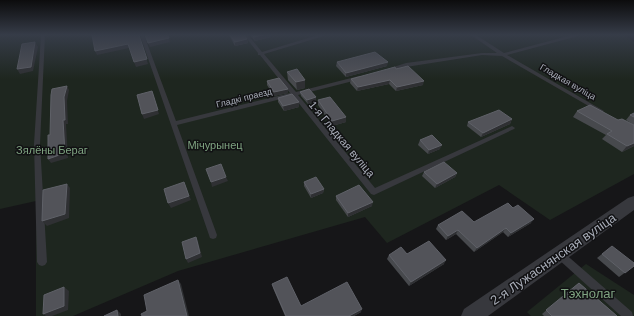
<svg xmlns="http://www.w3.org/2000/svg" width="634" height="316" font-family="Helvetica,sans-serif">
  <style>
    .green { fill: #1e261f }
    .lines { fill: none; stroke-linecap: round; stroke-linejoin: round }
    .service { fill: #37383d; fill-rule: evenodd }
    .minor { fill: #37383d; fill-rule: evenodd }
    .wall { fill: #47494d }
    .shaded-wall { fill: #2f3033 }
    .building { fill: #525359; stroke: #5f6168 }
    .labels { text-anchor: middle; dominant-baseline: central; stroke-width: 3; stroke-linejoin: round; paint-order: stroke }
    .far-street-label { font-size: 9px; fill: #a8adb8; stroke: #111113 }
    .street-label { font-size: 11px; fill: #a8adb8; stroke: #111113 }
    .park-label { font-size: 11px; fill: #7fa381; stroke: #111113 }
    .near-street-label { font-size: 13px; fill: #a8adb8; stroke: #111113 }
    .near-park-label { font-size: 13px; fill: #7fa381; stroke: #111113 }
  </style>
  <rect width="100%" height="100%" fill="#161618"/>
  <g class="green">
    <path d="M0,35H625L634,42V174L550,220L499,185L387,243L365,217L178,271L73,316H36V201L0,209Z"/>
    <path d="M586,264L634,295V316H531L527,312Z"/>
  </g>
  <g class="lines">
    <g class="service">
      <path d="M41,35H45L40,144L47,262L45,265L42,266L39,265L37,262L34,144Z"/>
      <path d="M140,35H144L176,121L290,93L260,55H258V53L244,35H248L262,52L318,35H324V36L264,54L296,92L359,76L361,77V79L298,95L375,188L510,127L512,126L515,128L514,129L374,195L371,194L293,96L177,125L217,235L216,238L213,239L210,238L209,235Z"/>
      <path d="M471,35H476L504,53L572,35H578V36L507,55L604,111L603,112H599L502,56L482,55L406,67L387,72L384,70L406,63L482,53H497Z"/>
      <path d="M560,251L563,252L632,312L633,316H621L557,258L556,255L557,252Z"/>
    </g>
    <path class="minor" d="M634,196V210L488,316H461L464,309L628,198Z"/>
  </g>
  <g class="wall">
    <path d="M229,35H244L247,39L248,43L235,46Z"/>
    <path d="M250,35H270L271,37L255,41Z"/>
    <path d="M337,62L387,66L346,77L336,66Z"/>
    <path d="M396,69L423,85L396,91L389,84L357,91L350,83L351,79Z"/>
    <path d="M287,72L305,88L297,90L288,80Z"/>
    <path d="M267,81L288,89V93L274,96L267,85Z"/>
    <path d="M300,92L316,97V102L308,104L301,96Z"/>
    <path d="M278,98L299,107L284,111L278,102Z"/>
    <path d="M318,100L346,122L332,126L318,105Z"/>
    <path d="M577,111L634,125V146L622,152L602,139L606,135L573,117Z"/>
    <path d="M634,113V125L626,120L630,115Z"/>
    <path d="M512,119L510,124L481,137L467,126L468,122Z"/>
    <path d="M420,140L440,149L428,154L418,145Z"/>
    <path d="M424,172L457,173L455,177L435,188L422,176Z"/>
    <path d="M304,182L324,189L323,193L311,198L304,186Z"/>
    <path d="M336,196L372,206L348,217L336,200Z"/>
    <path d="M474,222L531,223L508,237L503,232L474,252L456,234L446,240L436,229L438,225Z"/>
    <path d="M407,254L444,264L409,286L387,259L389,255Z"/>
    <path d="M602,254L634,266L619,277L597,258Z"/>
    <path d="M579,283L617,316H544L542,314Z"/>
    <path d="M272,284L301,306L361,312L354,316H285L273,288Z"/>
  </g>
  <g class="shaded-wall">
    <path d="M139,35L148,64L136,67L134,62Z"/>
    <path d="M168,35L170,42L150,47L148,43Z"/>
    <path d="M263,35H270L271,37L255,41L254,37Z"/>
    <path d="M247,39L248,43L235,46V42Z"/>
    <path d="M35,42L38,47L33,71L20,74L17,69Z"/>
    <path d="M128,44L129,48L97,55L95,51Z"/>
    <path d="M388,62L387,66L346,77V73Z"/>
    <path d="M305,80V88L297,90L296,82Z"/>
    <path d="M390,80L389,84L357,91L358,87Z"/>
    <path d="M424,81L423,85L396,91L397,87Z"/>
    <path d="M67,86L69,90L67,101L68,124H66L68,158L51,163L48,159L63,120L64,97Z"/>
    <path d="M288,89V93L274,96V92Z"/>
    <path d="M152,91L159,114L144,119L142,114Z"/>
    <path d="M316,97V102L308,104L307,100Z"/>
    <path d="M299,102V107L284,111L283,106Z"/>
    <path d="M346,117V122L332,126V121Z"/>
    <path d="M512,119L510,124L481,137L483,133Z"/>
    <path d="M634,143V146L622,152L627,146Z"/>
    <path d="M442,145L440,149L428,154L429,150Z"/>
    <path d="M457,173L455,177L435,188L437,184Z"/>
    <path d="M226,177L228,181L212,187L211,182Z"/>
    <path d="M184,182L191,200L171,208L168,203Z"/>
    <path d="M67,184L70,188L69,218L47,226L42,221Z"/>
    <path d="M324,189L323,193L311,198V194Z"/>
    <path d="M373,202L372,206L348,217V213Z"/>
    <path d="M534,219L531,223L508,237L511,233Z"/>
    <path d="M506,228L503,232L474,252L477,248Z"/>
    <path d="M458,230L456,234L446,240L448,236Z"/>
    <path d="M196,237L198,241L202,257L188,263L186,259Z"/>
    <path d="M446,260L444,264L409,286L411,282Z"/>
    <path d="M178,280L181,284L189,316H187Z"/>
    <path d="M64,287L69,291L68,310L52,316H46L43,314Z"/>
    <path d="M362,309L361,312L354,316H349Z"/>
    <path d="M117,310L121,314V316H118Z"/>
  </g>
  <g class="building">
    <path d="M92,35H139L147,59L134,62L128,44L95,51Z"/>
    <path d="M145,35H168L169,38L148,43Z"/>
    <path d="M230,35H244L247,39L235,42Z"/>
    <path d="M252,35H263L254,37Z"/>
    <path d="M35,42L31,67L17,69L22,44Z"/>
    <path d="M375,52L388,62L346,73L337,62Z"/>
    <path d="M408,66L424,81L397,87L390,80L358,87L351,79L395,67L396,69Z"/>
    <path d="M297,69L305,80L296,82L287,72Z"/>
    <path d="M279,78L288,89L274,92L267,81Z"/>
    <path d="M67,86L64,97L65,120H63L65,153L48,159V135H50L51,95L52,89Z"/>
    <path d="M309,89L316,97L307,100L300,92Z"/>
    <path d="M152,91L158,110L142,114L137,95Z"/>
    <path d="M292,94L299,102L283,106L278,98Z"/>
    <path d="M330,97L346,117L332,121L318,100Z"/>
    <path d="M590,105L618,120L622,119L634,125V143L627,146L607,134L612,131L577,111Z"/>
    <path d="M499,110L512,119L483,133L468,122Z"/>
    <path d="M634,113V117L630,115Z"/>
    <path d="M432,135L442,145L429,150L420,140Z"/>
    <path d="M444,162L457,173L437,184L424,172Z"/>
    <path d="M221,164L226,177L211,182L206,169Z"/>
    <path d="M316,177L324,189L311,194L304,182Z"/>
    <path d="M184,182L189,196L168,203L164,189Z"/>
    <path d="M67,184L65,214L42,221L43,190Z"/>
    <path d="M359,185L373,202L348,213L336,196Z"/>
    <path d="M508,203L513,208L518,205L534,219L511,233L506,228L477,248L458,230L448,236L438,225L462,211L474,222Z"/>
    <path d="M196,237L200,253L186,259L182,242Z"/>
    <path d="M429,241L446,260L411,282L389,255L401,247L407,254Z"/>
    <path d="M612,246L634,263V266L625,273L602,254Z"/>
    <path d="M287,277L301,306L347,282L362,309L349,316H286L272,284Z"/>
    <path d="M178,280L187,316H142L141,314L147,311L144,295Z"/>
    <path d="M579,283L617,316H552L546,310Z"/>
    <path d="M64,287V306L43,314L44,295Z"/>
    <path d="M117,310L118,316H104Z"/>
  </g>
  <linearGradient id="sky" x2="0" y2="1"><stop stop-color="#0c0c0d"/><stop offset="0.44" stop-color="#363c48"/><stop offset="1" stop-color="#363c48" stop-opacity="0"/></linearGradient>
  <rect width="634" height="79" fill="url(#sky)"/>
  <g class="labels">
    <g class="far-street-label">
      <text transform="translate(568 82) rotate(30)">Гладкая вуліца</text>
      <text transform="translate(244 98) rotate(-14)">Гладкі праезд</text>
    </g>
    <g class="street-label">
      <text transform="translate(342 139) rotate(50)">1-я Гладкая вуліца</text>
    </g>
    <g class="park-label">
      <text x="215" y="145">Мічурынец</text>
      <text x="52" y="150">Зялёны Бераг</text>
    </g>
    <g class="near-street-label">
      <text transform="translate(553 259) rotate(-35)">2-я Лужаснянская вуліца</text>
    </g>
    <g class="near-park-label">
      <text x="588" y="293">Тэхнолаг</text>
    </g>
  </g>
</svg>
